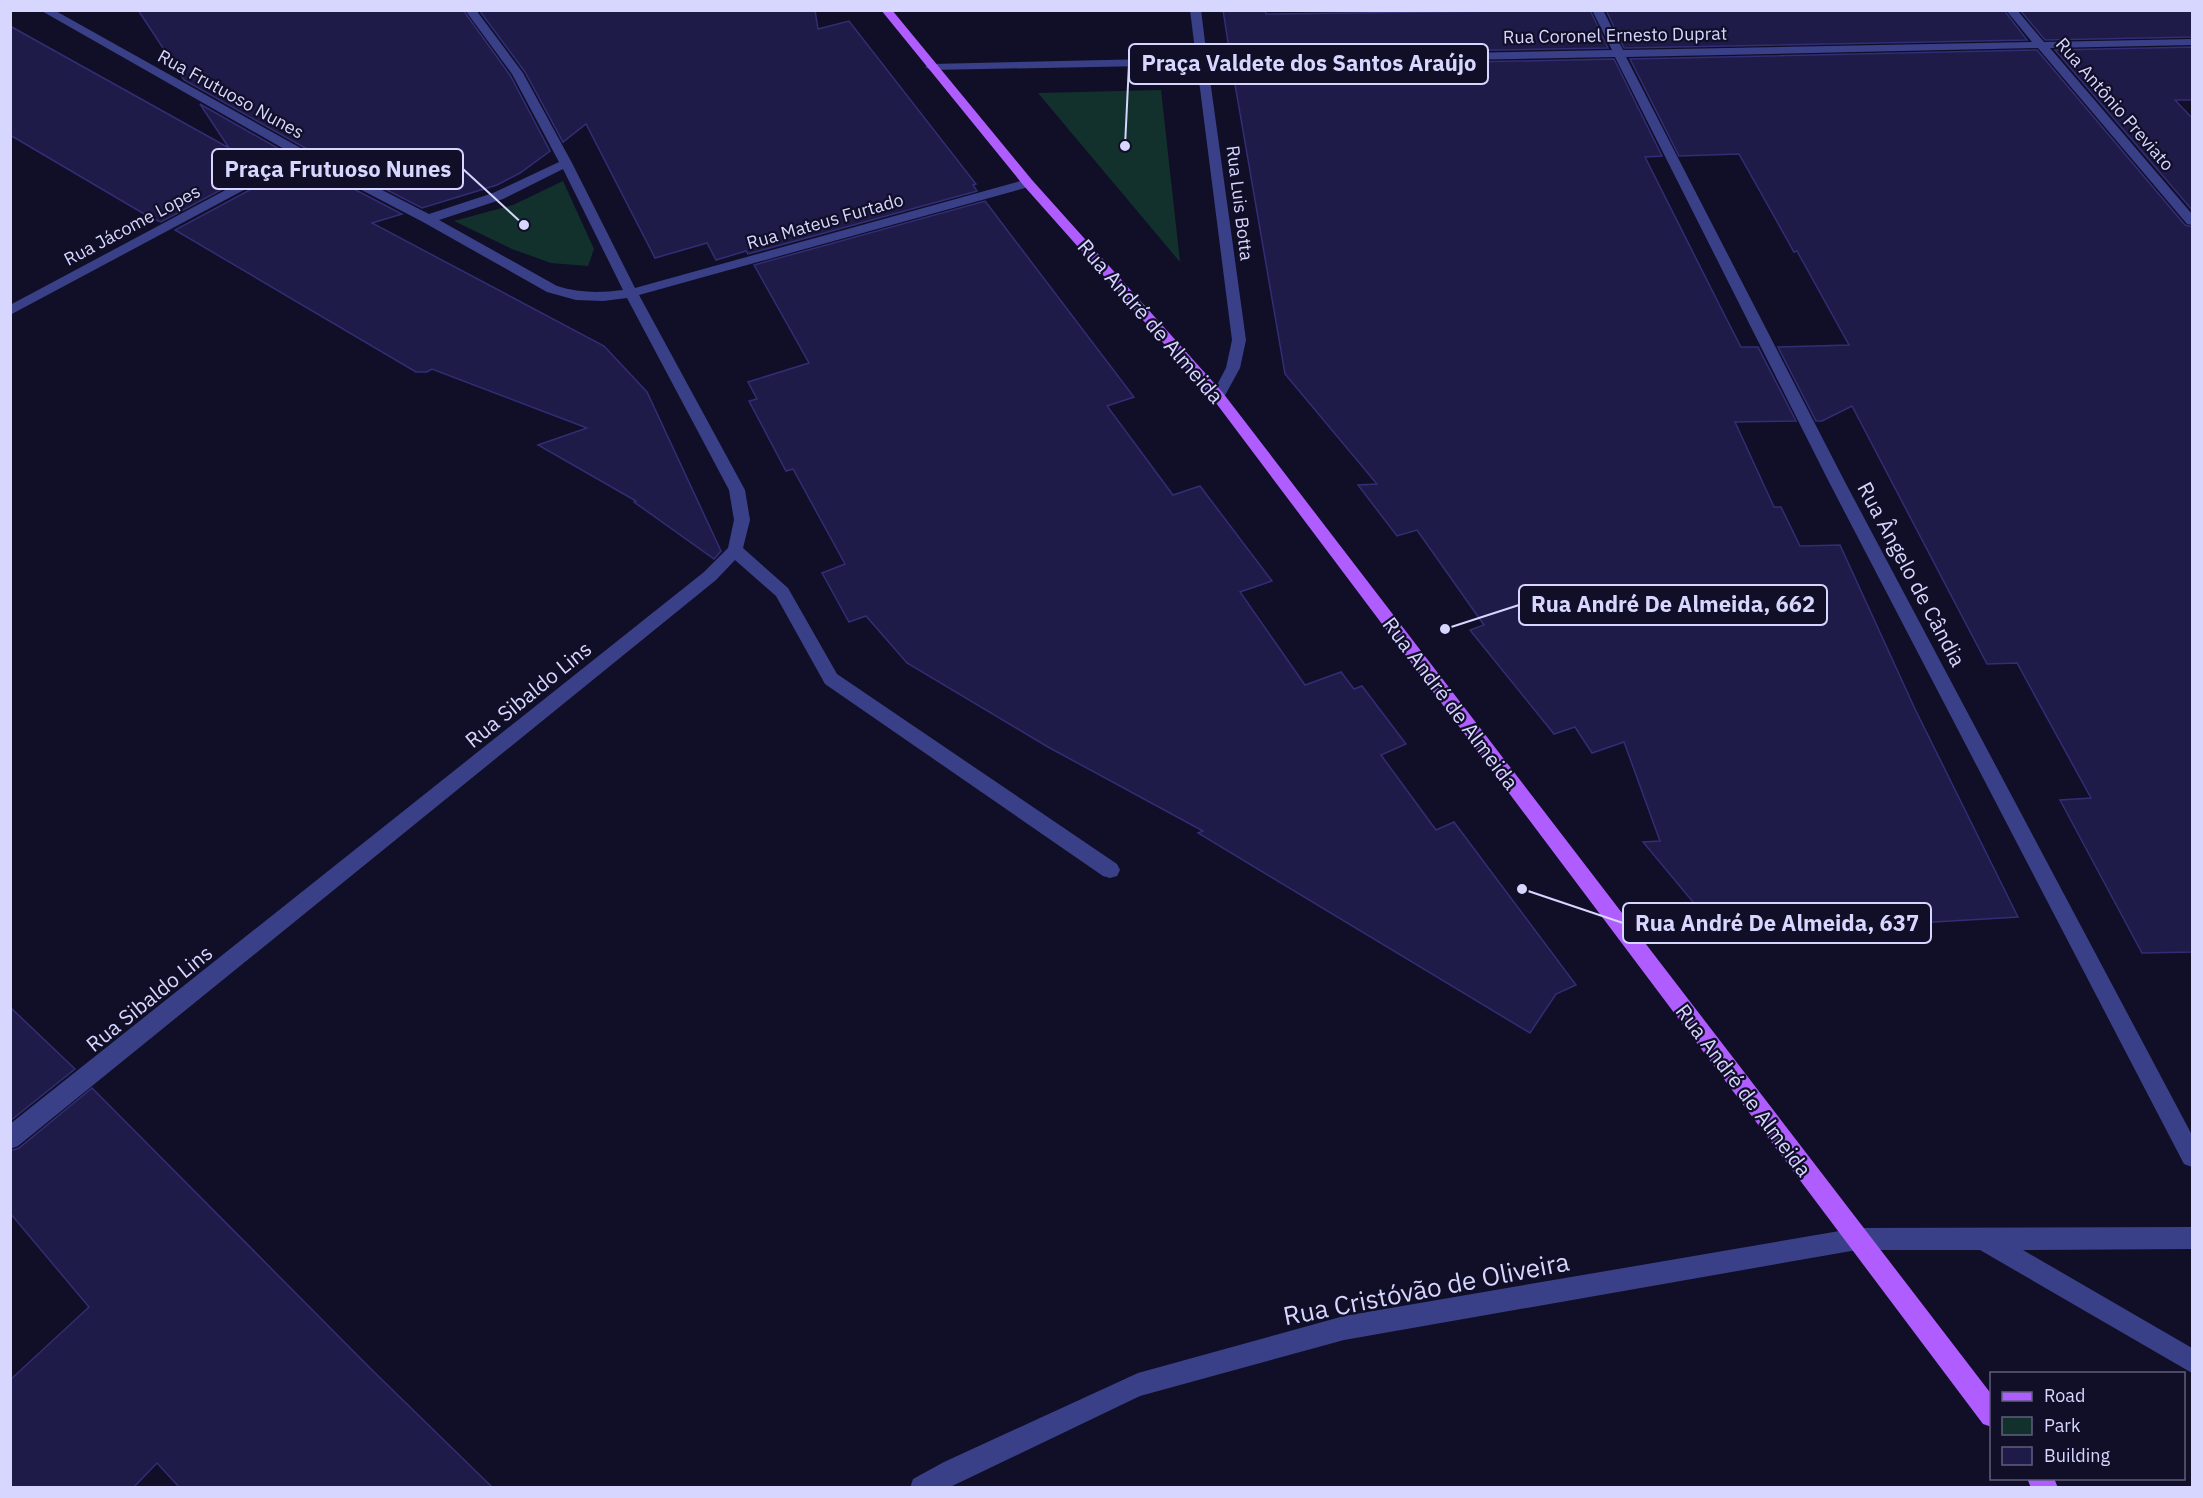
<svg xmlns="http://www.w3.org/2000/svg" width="2203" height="1498" font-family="'IBM Plex Sans',sans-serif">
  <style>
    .green { fill: #12312d }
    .building { fill: #1f1b48; stroke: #322d75; stroke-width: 1.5 }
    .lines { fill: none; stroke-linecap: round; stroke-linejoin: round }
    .minor { fill: #3a4087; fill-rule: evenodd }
    .major { fill: #af5dff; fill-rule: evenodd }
    .labels { text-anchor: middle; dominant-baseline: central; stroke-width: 4.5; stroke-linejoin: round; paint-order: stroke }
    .far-street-label { font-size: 18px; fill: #d6d6ff; stroke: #100f27 }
    .street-label { font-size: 21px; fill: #d6d6ff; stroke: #100f27 }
    .near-street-label { font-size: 26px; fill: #d6d6ff; stroke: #100f27 }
    .leader { fill: none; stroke: #d6d6ff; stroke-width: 2 }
    .callout-dot { fill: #d6d6ff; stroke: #100f27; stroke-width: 2 }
    .callout { fill: #100f27; stroke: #d6d6ff; stroke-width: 2 }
    .callout-label { font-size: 22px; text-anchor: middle; font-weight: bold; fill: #d6d6ff }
  </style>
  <rect width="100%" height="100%" fill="#100f27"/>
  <g class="green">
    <path d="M1161,90L1180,262L1038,93Z"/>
    <path d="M563,181L594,249L588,266L551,263L512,249L454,221L513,205Z"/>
  </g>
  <g class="building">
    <path d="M138,10H463L510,75L550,151L520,173L497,185L422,208L307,149L184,80Z"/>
    <path d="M479,10H815L818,29L849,21L976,184L973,185L977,191L748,254L746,251L716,260L707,243L655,258L586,124L563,142L525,72Z"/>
    <path d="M1223,10H1265L1266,14L1590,10L1608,48L1230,55Z"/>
    <path d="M1606,10H2004L2027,40L1624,48Z"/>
    <path d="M2020,10H2193V37L2045,40Z"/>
    <path d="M10,26L229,148L200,104L288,154L161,222L151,218L10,135Z"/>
    <path d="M2193,47V100H2175L2193,119V211L2055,50Z"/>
    <path d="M2037,50L2185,225L2193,227V952L2142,953L2060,800L2091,798L2017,663L1987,664L1852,406L1822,421H1816L1778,347L1849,345L1797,251L1794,252L1739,154L1679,156L1630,59Z"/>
    <path d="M1614,59L1662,156L1645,157L1723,312L1741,347H1758L1796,421L1735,422L1774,507H1781L1800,546L1840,545L1915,709L2018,917L1747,933L1737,906L1698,908L1643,842L1660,841L1624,742L1592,753L1575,727L1554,734L1470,630L1484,625L1417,530L1397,536L1358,485L1377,484L1285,374L1232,67Z"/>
    <path d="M302,162L402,214L372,223L604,346L647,392L721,551L714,559L634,502L636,501L538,445L587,428L432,369L427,372H416L175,230Z"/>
    <path d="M985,201L1134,397L1107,406L1173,495L1200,486L1272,581L1240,592L1305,685L1341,672L1354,689L1362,686L1406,744L1381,755L1436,830L1454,822L1576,985L1556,994L1530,1033L1198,833L1203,831L1048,747L907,663L866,616L849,622L822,573L845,564L793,469L786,471L749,401L757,399L748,382L809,363L754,265Z"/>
    <path d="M10,1007L75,1069L10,1121Z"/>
    <path d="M92,1088L370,1368L493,1488H180L157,1463L133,1488H10V1380L89,1307L10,1213V1151L19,1148Z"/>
  </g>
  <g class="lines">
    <g class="minor">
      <path d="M40,10H54L306,151L429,214L493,193L559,162L512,74L465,10H476L523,73L572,163L635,288L1024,180H1032L1034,183L1032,186L639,295L745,490L750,520L743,548L788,588L837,674L1117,864L1120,870L1117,876L1110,878L1103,876L825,684L776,596L735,560L716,580L18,1146L10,1149V1124L704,572L728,548L734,520L729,490L627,298L603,301L576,300L547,292L423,222L302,159L10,315V305L293,154ZM563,169L623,290C599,293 579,293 557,286L439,220L503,199Z"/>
      <path d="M1190,10H1201L1207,58L1612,50L1592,10H1603L1623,50L2032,42L2006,10H2017L2044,42L2192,39V45L2050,48L2192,214V225L2187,224L2038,48L1626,57L1845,482L2192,1135V1167L2184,1164L1829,482L1615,57L1208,65L1246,340L1240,368L1223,399L1218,401L1211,396L1226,368L1232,340L1197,65L931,70L925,67L931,64L1196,58Z"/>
      <path d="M2192,1227V1249L2023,1250L2192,1348V1373L1980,1250H1857L1344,1340L1140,1396L948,1488H910L913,1479L944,1462L1138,1373L1344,1316L1857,1228Z"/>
    </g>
    <g class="major">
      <path d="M881,10H892L1032,180L1223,393L1992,1395V1427L1983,1424L1213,399L1024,186Z"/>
      <path d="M2027,1478H2054L2058,1488H2031Z"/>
    </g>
  </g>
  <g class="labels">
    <g class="far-street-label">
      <text transform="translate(1615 35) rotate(-1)">Rua Coronel Ernesto Duprat</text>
      <text transform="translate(231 94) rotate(29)">Rua Frutuoso Nunes</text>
      <text transform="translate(2115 104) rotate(49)">Rua Antônio Previato</text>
      <text transform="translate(1240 203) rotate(83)">Rua Luis Botta</text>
      <text transform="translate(825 221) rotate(-16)">Rua Mateus Furtado</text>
      <text transform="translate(132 225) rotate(-28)">Rua Jácome Lopes</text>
    </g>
    <g class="street-label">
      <text transform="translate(1151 321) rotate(49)">Rua André de Almeida</text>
      <text transform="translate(1912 574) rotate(62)">Rua Ângelo de Cândia</text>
      <text transform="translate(528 694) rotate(-39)">Rua Sibaldo Lins</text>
      <text transform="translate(1451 703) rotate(53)">Rua André de Almeida</text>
      <text transform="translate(149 998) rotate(-39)">Rua Sibaldo Lins</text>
      <text transform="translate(1744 1090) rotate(53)">Rua André de Almeida</text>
    </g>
    <g class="near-street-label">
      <text transform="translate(1426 1288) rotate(-11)">Rua Cristóvão de Oliveira</text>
    </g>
  </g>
  <path class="leader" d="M1125 146L1129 64M524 225L463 169M1445 629L1519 605M1522 889L1623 923"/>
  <g class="callout-dot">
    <circle cx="1125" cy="146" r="6"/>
    <circle cx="524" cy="225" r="6"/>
    <circle cx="1445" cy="629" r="6"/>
    <circle cx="1522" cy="889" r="6"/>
  </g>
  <g class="callout">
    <rect x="1129" y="44" width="359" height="40" rx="6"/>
    <rect x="212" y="149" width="251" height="40" rx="6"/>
    <rect x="1519" y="585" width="308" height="40" rx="6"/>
    <rect x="1623" y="903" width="308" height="40" rx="6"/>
  </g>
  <g class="callout-label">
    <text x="1309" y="71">Praça Valdete dos Santos Araújo</text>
    <text x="338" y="177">Praça Frutuoso Nunes</text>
    <text x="1673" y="612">Rua André De Almeida, 662</text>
    <text x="1777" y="931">Rua André De Almeida, 637</text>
  </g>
  <rect width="2203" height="1498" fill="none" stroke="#d6d6ff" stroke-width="24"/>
  <rect x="1990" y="1372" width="195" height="108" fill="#100f27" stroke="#5f5f7d" stroke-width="1.5"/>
  <rect x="2002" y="1392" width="30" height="9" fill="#af5dff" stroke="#5f5f7d" stroke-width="1.5"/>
  <text x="2044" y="1402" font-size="18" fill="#d6d6ff">Road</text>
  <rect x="2002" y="1417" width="30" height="18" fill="#12312d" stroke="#5f5f7d" stroke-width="1.5"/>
  <text x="2044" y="1432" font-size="18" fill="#d6d6ff">Park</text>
  <rect x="2002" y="1447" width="30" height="18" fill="#1f1b48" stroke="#5f5f7d" stroke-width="1.5"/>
  <text x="2044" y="1462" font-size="18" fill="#d6d6ff">Building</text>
</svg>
